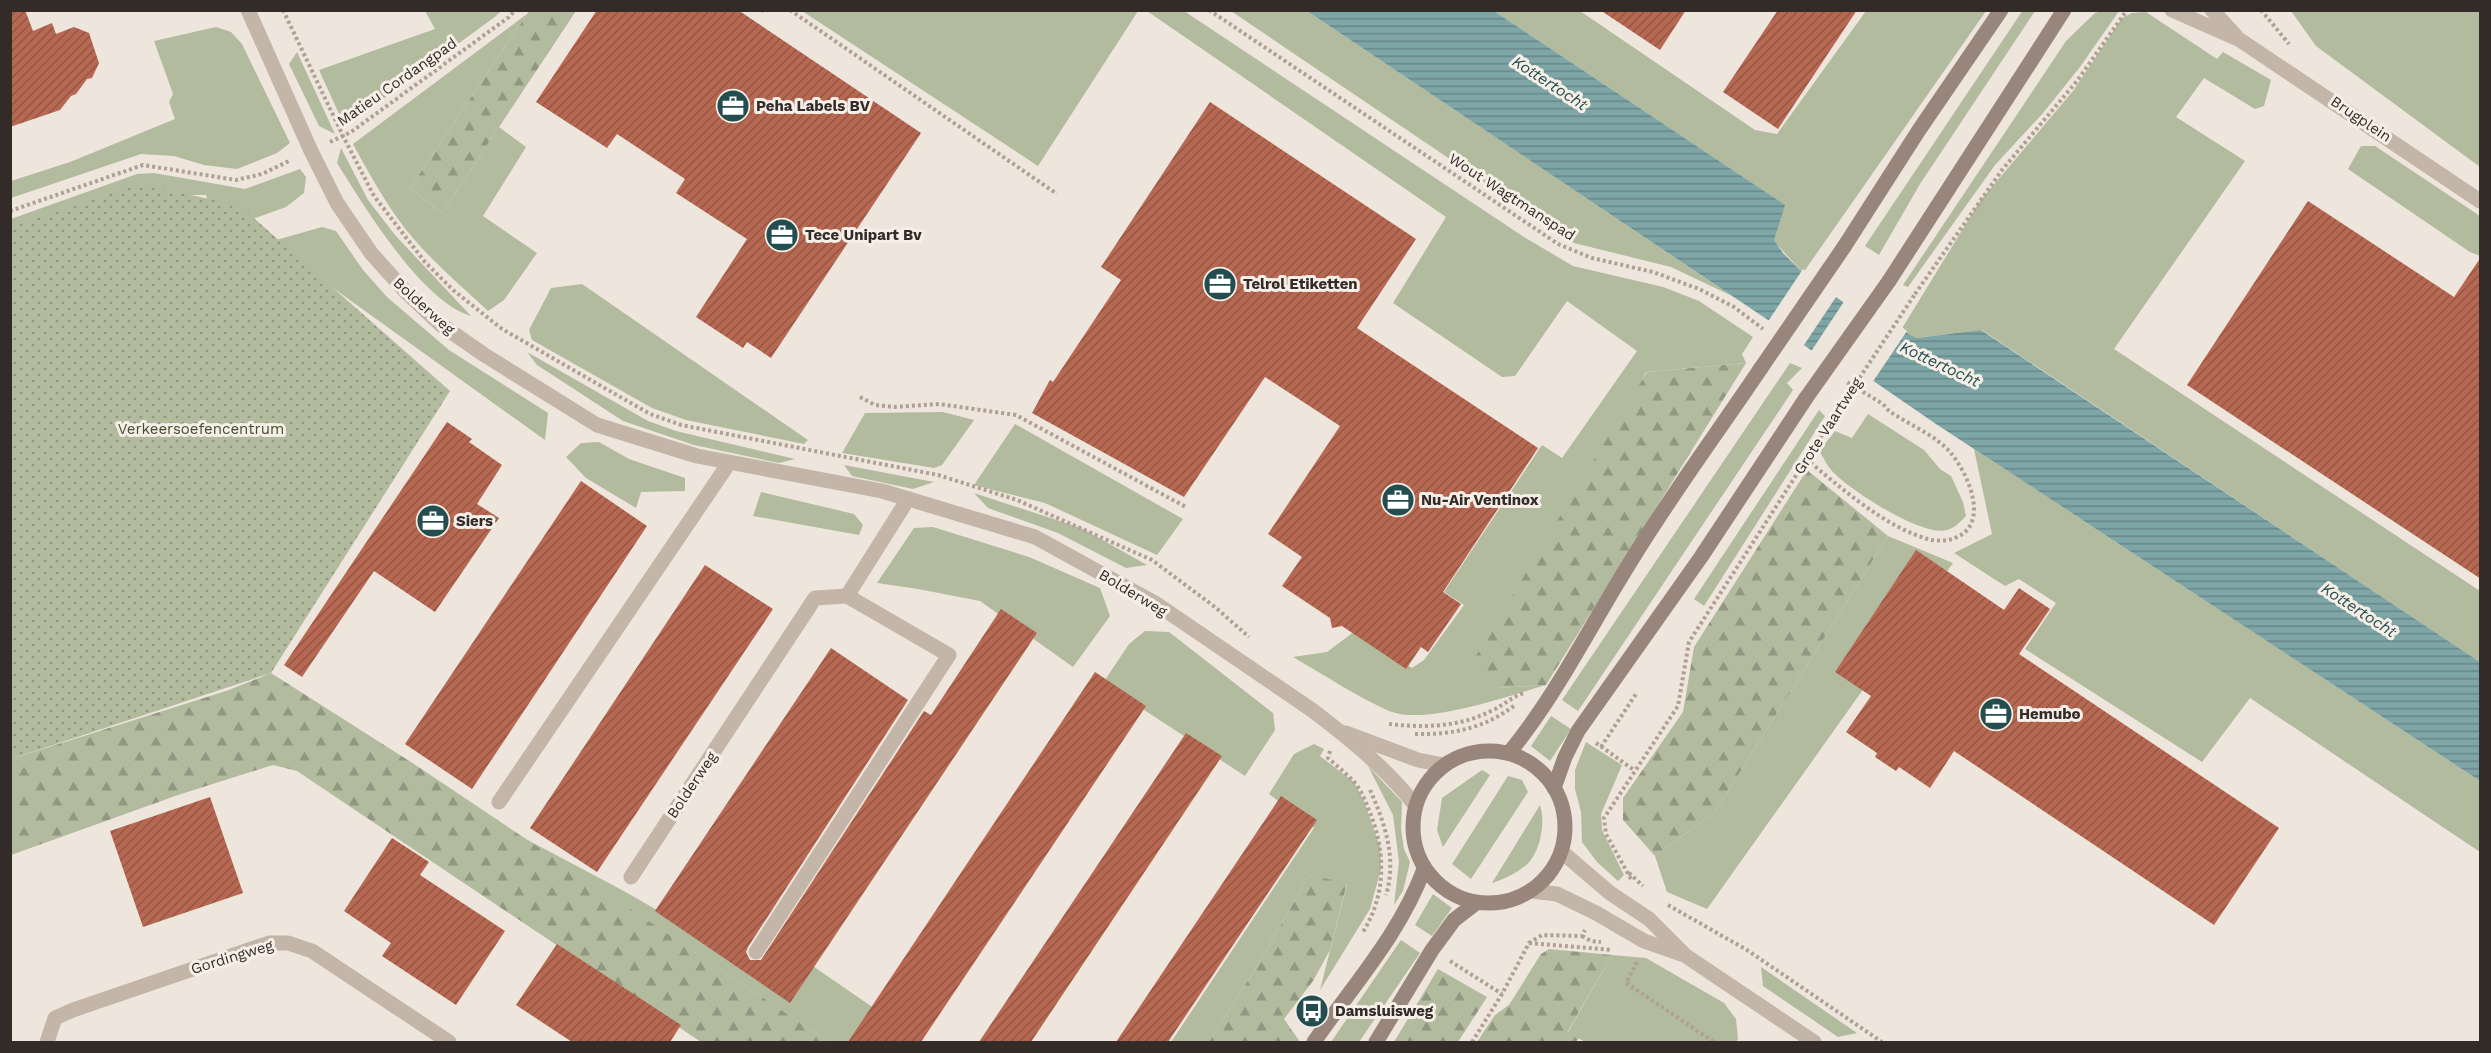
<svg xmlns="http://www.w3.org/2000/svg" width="2491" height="1053" font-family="'Work Sans',sans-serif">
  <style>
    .grass { fill: #b2bb9e }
    .forest { fill: url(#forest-firs) }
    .park { fill: url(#park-dots) }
    .water { fill: url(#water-rules) }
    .pier { fill: #eee5dc }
    .building { fill: url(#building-hatch) }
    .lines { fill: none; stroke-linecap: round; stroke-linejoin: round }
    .path { stroke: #b09f94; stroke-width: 4; stroke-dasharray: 3 3; stroke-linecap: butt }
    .lane { stroke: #c4b5a9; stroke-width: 15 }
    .street { stroke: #c4b5a9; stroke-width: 15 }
    .secondary { stroke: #98857b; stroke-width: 15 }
    .path-bridge { stroke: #b09f94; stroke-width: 4; stroke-dasharray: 3 3; stroke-linecap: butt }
    .secondary-bridge { stroke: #98857b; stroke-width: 15 }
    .labels { text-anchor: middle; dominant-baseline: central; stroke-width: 6; stroke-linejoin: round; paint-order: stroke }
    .street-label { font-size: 15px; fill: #332b28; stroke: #f6efe7 }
    .poi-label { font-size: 15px; font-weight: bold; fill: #332b28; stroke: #f6efe7; text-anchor: start }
    .park-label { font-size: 15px; fill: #434e2f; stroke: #f6efe7 }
    .water-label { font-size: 16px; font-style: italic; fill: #234d4f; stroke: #f6efe7 }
  </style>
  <defs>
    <pattern id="forest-firs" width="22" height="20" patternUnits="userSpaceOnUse" patternTransform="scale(1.5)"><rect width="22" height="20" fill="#b2bb9e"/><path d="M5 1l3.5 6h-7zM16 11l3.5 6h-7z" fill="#919881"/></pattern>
    <pattern id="park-dots" width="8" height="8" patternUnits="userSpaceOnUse" patternTransform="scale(1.5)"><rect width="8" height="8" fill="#b2bb9e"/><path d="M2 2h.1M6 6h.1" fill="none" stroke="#919881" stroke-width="1.8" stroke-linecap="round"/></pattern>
    <pattern id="water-rules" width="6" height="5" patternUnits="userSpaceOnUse" patternTransform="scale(1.5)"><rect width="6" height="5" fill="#7ea6a7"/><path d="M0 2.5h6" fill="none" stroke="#688788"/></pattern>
    <pattern id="building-hatch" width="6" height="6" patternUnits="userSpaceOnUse" patternTransform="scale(1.5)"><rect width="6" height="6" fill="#b66852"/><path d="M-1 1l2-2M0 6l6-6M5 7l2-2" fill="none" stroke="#955644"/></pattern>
  </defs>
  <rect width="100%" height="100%" fill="#eee5dc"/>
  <g class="grass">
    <path d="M2023,10L2035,11L1920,184L1879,255L1865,246Z"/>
    <path d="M2105,10L2119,11L2080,67L2043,113L1995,165L1908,287L1903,285L2066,41L2095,13Z"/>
    <path d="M425,11H501L496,16L345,127L319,70L435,29Z"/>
    <path d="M802,11H1138L1038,166Z"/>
    <path d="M1147,11H1184L1524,237L1573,266L1663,287L1699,301L1753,337L1742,354L1746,363L1646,372L1497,688L1546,685C1508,696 1425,726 1389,711C1357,697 1323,674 1293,657L1327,652L1355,631L1412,668L1424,660L1464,605L1444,592L1542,445L1562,458L1637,351L1567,301L1515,376L1502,377L1393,303L1446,217Z"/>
    <path d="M1231,11H1307L1732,296L1671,267L1574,243Z"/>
    <path d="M1494,11H1580L1755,130L1777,134L1866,11H1986L1803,273L1773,240L1784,205Z"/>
    <path d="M2291,11H2480V167L2316,46Z"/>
    <path d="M2146,12L2217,59L2223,52L2271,80L2264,106L2255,109L2204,78L2176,117L2245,161L2114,349L2480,591V662L1982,330L1915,338L1901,330L1980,201L2073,91L2122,18L2132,13Z"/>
    <path d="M527,14L410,188L442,213L499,127L526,147L483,216L537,253L504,300L488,311C457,282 423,254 398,219C381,195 367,170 353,144Z"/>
    <path d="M216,27L231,32L242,44L290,143L277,153L237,169L204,165L174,156L141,154L11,198V181L70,162L175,119L169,102L173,94L154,41Z"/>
    <path d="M297,52L335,134L319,126L289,64Z"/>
    <path d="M2361,146H2375L2480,216V256L2470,252L2348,169Z"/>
    <path d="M341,148L368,200L395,235L471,316C422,302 364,206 337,163Z"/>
    <path d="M300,169L306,177L304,193L286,207L219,231L206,195H161L11,246V219L137,174L154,173L245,189Z"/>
    <path d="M322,227L336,231L363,270L387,297L449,350L548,413L545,440L269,242Z"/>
    <path d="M582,284L808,440L804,444L686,420L652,408L532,340L529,330L551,288Z"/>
    <path d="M527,352L648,421L676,431L795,459L779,463L694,445L623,421L537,365Z"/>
    <path d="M1790,363L1802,368L1787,383L1793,390L1578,711L1562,700Z"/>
    <path d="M1819,410L1825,416L1704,606L1694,599Z"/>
    <path d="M943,412L974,420L942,465L934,468L842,453L865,413Z"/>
    <path d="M1868,414L1924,450L1940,469L1951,476L1963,502L1966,516C1960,522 1955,528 1947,530C1923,537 1853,492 1835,474C1828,468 1824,458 1819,451L1835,431L1852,438Z"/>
    <path d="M1015,424L1183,519L1157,555L1045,503L974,485Z"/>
    <path d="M599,442L629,459L685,478V491L641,492L636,508L586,478L566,457L581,443Z"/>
    <path d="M1974,449L2480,781V852L2250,698L2202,762L2025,649L2056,603L2019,579L2005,586L1954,553L1992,534Z"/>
    <path d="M844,465L934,482L913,489L852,476Z"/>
    <path d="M761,492L854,514L863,525L859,535L753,516Z"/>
    <path d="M974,493L1081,528L1147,565L1126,568L1058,533L988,508Z"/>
    <path d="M933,527L1029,557L1100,588L1110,616L1073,667L980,601L918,589L877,583L914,528Z"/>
    <path d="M1888,536L1953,563L1707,909L1667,892L1655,856L1715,812Z"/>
    <path d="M1145,631L1169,632L1273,713L1275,730L1245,776L1103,683L1129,644Z"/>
    <path d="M1551,716L1571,729L1550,761L1531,746Z"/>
    <path d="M1586,742L1622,765L1601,814L1602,830L1624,875L1618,881L1597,862L1582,842L1581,812L1575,789V770Z"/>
    <path d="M1314,744L1324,749L1320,756L1354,782L1364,801L1380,847L1381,869L1370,909L1320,990L1347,884L1309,875L1262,958L1209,1042H1171L1314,828L1269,794L1294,754Z"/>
    <path d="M1368,766L1402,802L1401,829L1404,849L1410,862L1403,891L1394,905L1399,862L1393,815Z"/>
    <path d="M1482,770L1490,775L1443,847L1437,830L1442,798Z"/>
    <path d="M1508,776L1522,780L1528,792L1471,879L1452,864Z"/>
    <path d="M1540,805C1546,823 1540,854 1525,866C1515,874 1504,879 1492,883Z"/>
    <path d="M522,837C602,880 686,919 755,979L778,942L923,1042H829Z"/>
    <path d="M1433,894L1452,908L1432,936L1415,925Z"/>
    <path d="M1401,940L1420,953L1359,1042H1331Z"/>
    <path d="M1612,955L1646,958L1724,1003L1736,1019L1738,1039L1736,1042H1585L1568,1032Z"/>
    <path d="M1761,967L1857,1033L1838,1037L1763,986Z"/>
  </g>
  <g class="forest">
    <path d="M529,11H576L442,213L410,188Z"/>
    <path d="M1746,363L1546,685L1497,688L1468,669L1647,372Z"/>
    <path d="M1807,470L1888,536L1715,812L1655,856L1623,820V798L1683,712L1694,647Z"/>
    <path d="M271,673L414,764L829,1042H701L297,771L273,765L178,795L11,855V759L229,690Z"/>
    <path d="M1309,875L1347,883L1330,950L1313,981L1284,1019L1300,1042H1209L1262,958Z"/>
    <path d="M1549,949L1612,955L1568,1031L1579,1038L1576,1042H1477L1495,1015L1509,1005L1541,954Z"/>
    <path d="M1438,969L1487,997L1458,1042H1394Z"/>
  </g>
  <path class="park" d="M137,184L239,205L450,391L271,673L11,759V227Z"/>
  <path class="water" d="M1307,11H1494L1785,205L1774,240L1783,253L1803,273L1879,328L1901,330L1916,338L1981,330L2480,662V781L1936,424L1872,380L1848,376L1771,322Z"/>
  <g class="pier">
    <path d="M1803,269L1838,294L1802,348L1767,323Z"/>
    <path d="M1845,300L1880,326L1902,327L1907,331L1872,383L1846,379L1810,353Z"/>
  </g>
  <g class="building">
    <path d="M10,10H25L33,31L52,23L56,34L74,27L89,33L99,63L92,78L87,79L76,94L71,96L60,110L10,127Z"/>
    <path d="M597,10H738L921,133L771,358L747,342L743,348L696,317L747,239L676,193L685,179L617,134L607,148L536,102Z"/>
    <path d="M1600,10H1686L1660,50Z"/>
    <path d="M1778,10H1857L1778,129L1723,92Z"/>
    <path d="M1210,102L1416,239L1357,328L1538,448L1443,592L1461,604L1428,652L1421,647L1406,669L1342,626L1332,628L1330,618L1282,586L1302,557L1268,534L1340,426L1265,377L1184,497L1032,413L1050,380L1053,382L1121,280L1101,267Z"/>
    <path d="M2308,201L2454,297L2481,257V579L2187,385Z"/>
    <path d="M447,422L472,439L469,442L502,465L477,504L499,518L435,612L374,571L302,677L284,665Z"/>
    <path d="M581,481L647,526L472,789L405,744Z"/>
    <path d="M1916,550L2004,610L2019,588L2050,609L2019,654L2279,828L2214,925L1954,751L1930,788L1899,767L1896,771L1875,757L1877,753L1846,732L1871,696L1835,672Z"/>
    <path d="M705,565L773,609L597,872L530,828Z"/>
    <path d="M1001,609L1037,633L790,1003L655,911L831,648L908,700L748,947L746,952L750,960H761L924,711L931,715Z"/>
    <path d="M1095,672L1146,706L921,1042H848Z"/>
    <path d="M1186,733L1222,756L1031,1042H979Z"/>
    <path d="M1281,796L1317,820L1168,1042H1116Z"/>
    <path d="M210,797L243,893L143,927L110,831Z"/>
    <path d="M392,838L429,862L420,875L505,931L456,1005L382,956L391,943L344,911Z"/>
    <path d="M557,944L681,1025L670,1042H572L516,1005Z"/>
  </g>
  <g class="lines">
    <g class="path">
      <path d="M283,10L343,136L374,196L425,262L453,290L502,329L650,414L681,425L938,475L1017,500L1152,560L1215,607L1249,637"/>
      <path d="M790,10L1057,194"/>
      <path d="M1209,10L1558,244L1592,258L1653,272L1699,289L1734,307L1763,329"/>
      <path d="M2261,10L2289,44"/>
      <path d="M761,12L762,10"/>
      <path d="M330,142L351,132L509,17L515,10"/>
      <path d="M10,211L143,165L236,180L262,174L291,160"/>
      <path d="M1915,294L2002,170L2077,81L2127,10"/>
      <path d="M860,397L875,405L894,407L939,404L1016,415L1186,507"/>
      <path d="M1806,459C1840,487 1888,530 1932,540C1940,541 1948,541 1955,538C1991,524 1968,473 1950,452C1935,435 1908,424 1889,411L1883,404L1845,381"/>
      <path d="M1389,724C1424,728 1460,727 1491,711C1503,706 1511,697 1524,693"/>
      <path d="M1415,734C1453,735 1485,728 1515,705"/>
      <path d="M1596,743L1634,770"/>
      <path d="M1601,747L1636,694"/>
      <path d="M1330,751L1328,758C1337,766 1347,774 1355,783C1361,790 1365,800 1368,808C1386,849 1387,893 1363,932"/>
      <path d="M1370,790C1385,823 1397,859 1386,895"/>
      <path d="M1629,873L1643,886"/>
      <path d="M1631,879L1606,834L1604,818L1678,706L1689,642L1833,418"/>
      <path d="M1668,905L1747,950L1882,1042"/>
      <path d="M1582,936L1591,941L1601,942"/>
      <path d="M1529,943L1612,950"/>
      <path d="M1450,961L1502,994"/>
      <path d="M1637,962L1626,983L1714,1042"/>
      <path d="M1472,1042L1502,994L1529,943L1542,935L1582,936L1585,930"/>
    </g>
    <g class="lane">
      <path d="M499,802L729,463"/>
      <path d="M631,877L815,598L847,596"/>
      <path d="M756,952L949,655L847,596L908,499"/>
    </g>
    <g class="street">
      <path d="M248,10L311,151L337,203L371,253L405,291L440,324L483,354L597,425L697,456L882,491L1035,537L1155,603L1312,710C1349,738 1387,769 1415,805"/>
      <path d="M2172,10L2240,40L2480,201"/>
      <path d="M2212,10L2236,36"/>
      <path d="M1346,733L1418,760L1444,765"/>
      <path d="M1562,852L1610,893L1649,919L1686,956L1814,1042"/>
      <path d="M1532,891L1557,894L1596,913L1644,941L1681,954"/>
      <path d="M47,1042L55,1018L73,1010L269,943H288L312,951L449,1042"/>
    </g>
    <g class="secondary">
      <path d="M1844,247L1919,130L2001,10"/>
      <path d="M1889,281L2064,10"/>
      <circle cx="1489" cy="827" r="76"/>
      <path d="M1509,753C1558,693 1590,626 1631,561C1671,495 1718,432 1761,368"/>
      <path d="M1554,788L1565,757L1578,731L1701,557L1806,398"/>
      <path d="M1314,1042C1353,985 1400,934 1424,869"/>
      <path d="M1376,1042L1432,950L1454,920L1476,903"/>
    </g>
    <path class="path-bridge" d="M1833,418L1915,294"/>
    <g class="secondary-bridge">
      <path d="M1761,368L1844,247"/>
      <path d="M1806,398L1889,281"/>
    </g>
  </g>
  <defs>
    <symbol id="office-disc" viewBox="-11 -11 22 22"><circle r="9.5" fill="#234d4f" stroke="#f6efe7"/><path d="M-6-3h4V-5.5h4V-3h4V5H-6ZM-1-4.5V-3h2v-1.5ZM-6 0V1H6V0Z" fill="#fff"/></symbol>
    <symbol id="bus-disc" viewBox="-11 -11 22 22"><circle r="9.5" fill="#234d4f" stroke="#f6efe7"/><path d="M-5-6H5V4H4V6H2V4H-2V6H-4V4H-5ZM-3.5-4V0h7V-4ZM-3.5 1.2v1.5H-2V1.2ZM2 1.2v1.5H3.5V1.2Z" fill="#fff"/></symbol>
  </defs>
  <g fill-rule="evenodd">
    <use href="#office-disc" x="714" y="87" width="38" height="38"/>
    <use href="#office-disc" x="763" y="216" width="38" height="38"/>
    <use href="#office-disc" x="1201" y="265" width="38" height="38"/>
    <use href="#office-disc" x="1379" y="481" width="38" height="38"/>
    <use href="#office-disc" x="414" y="502" width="38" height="38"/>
    <use href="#office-disc" x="1977" y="695" width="38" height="38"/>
    <use href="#bus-disc" x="1293" y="992" width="38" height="38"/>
  </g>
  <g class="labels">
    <g class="street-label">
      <text transform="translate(397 82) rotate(-35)">Matieu Cordangpad</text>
      <text transform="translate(2361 119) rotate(34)">Brugplein</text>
      <text transform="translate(1512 197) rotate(33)">Wout Wagtmanspad</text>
      <text transform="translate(424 306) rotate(42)">Bolderweg</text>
      <text transform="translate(1828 426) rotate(-57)">Grote Vaartweg</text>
      <text transform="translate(1133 593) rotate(31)">Bolderweg</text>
      <text transform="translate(692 785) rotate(-56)">Bolderweg</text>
      <text transform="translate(232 957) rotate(-17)">Gordingweg</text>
    </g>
    <g class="poi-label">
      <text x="756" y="106">Peha Labels BV</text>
      <text x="805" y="235">Tece Unipart Bv</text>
      <text x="1243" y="284">Telrol Etiketten</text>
      <text x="1421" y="500">Nu-Air Ventinox</text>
      <text x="456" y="521">Siers</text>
      <text x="2019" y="714">Hemubo</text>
      <text x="1335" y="1011">Damsluisweg</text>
    </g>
    <g class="park-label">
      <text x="201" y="429">Verkeersoefencentrum</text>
    </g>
    <g class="water-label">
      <text transform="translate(1550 83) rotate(33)">Kottertocht</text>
      <text transform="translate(1940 364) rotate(25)">Kottertocht</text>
      <text transform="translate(2359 610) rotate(33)">Kottertocht</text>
    </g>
  </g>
  <rect width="2491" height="1053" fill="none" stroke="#332b28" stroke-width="24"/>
</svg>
